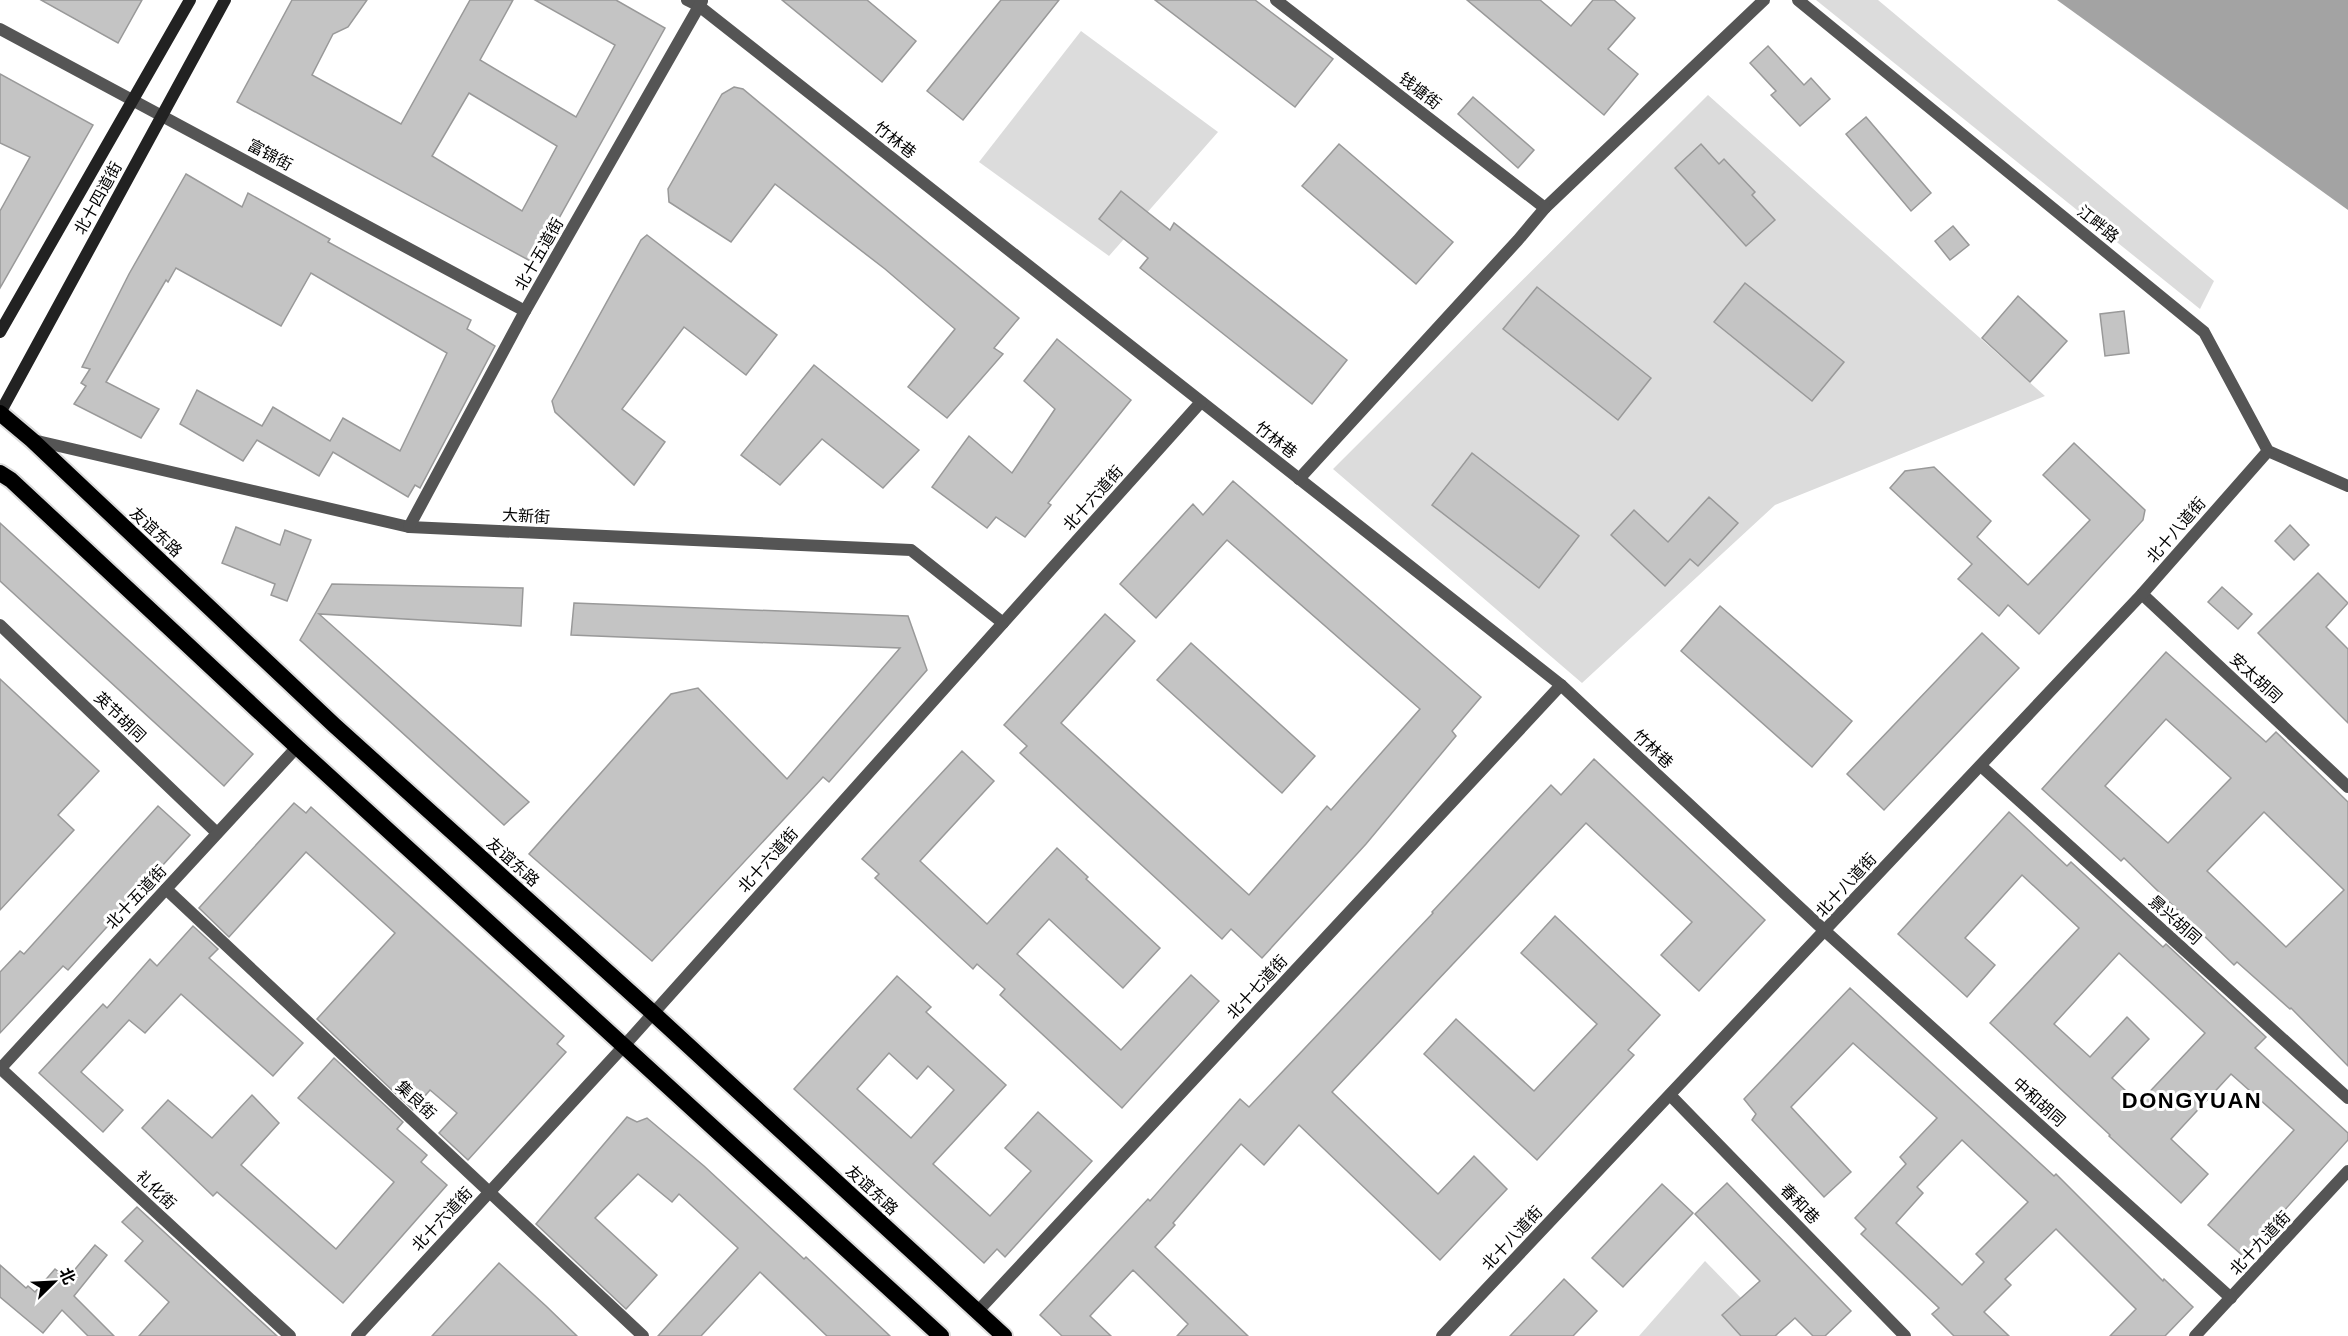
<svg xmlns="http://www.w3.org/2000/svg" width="2348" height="1336" font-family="Helvetica,'Noto Sans SC',sans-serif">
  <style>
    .green { fill: #dcdcdc }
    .water { fill: #a3a3a3 }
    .building { fill: #c4c4c4; stroke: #999; stroke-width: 1.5; fill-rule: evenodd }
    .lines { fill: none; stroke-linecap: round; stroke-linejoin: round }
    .trunk-casing { stroke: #dbdbdb; stroke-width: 20 }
    .service { stroke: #555; stroke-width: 12 }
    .tertiary { stroke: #555; stroke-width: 12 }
    .secondary { stroke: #222; stroke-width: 12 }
    .trunk { stroke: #000; stroke-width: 16 }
    .labels { text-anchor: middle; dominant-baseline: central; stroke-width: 6; stroke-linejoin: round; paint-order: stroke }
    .street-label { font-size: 16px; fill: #000; stroke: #fff }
    .district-label { font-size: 22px; font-weight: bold; letter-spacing: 1.5px; fill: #000; stroke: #fff }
  </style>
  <rect width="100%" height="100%" fill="#fff"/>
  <g class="green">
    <path d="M1816,0H1878L2214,281L2200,309Z"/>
    <path d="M1081,31L1218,132L1109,256L979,162Z"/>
    <path d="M1708,95L2045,396L1775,505L1582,683L1333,469Z"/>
    <path d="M1705,1261L1778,1336H1639Z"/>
  </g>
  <path class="water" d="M2057,0H2348V210Z"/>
  <g class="building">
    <path d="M41,0H142L118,43Z"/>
    <path d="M292,0H367L348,27L333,34L312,75L401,124L470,0H513L480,60L576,117L615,45L535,0H616L665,28L534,263L237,102ZM469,93L557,146L522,211L432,156Z"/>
    <path d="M782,0H867L916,41L882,82Z"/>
    <path d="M1001,0H1059L963,120L927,91Z"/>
    <path d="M1155,0H1255L1333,59L1295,107Z"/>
    <path d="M1467,0H1540L1571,26L1593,0H1614L1635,18L1608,49L1638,74L1604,115Z"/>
    <path d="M1768,46L1804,85L1811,78L1830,99L1800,126L1771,95L1776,91L1750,63Z"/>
    <path d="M0,74L93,125L0,288V211L30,157L0,143Z"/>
    <path d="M734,87L743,89L1019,318L994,348L1003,354L947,418L908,387L955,329L885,269L775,184L731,242L669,202L668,189L722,94Z"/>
    <path d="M1473,97L1534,150L1518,168L1458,114Z"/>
    <path d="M1866,117L1931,193L1911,211L1846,134Z"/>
    <path d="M1339,144L1453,242L1416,284L1302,186Z"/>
    <path d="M1701,144L1719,164L1724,159L1755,192L1752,195L1775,220L1746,246L1675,168Z"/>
    <path d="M186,174L242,207L248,193L330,239L328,242L471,320L467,329L495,346L420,488L415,485L408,497L333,452L319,476L257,440L243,461L180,424L197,390L262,426L273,407L330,441L343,418L400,451L447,353L311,273L281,326L176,268L168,282L166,280L106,382L159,409L141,438L74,404L86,386L81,383L90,369L82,367L129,274Z"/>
    <path d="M1121,191L1170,230L1174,223L1347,360L1312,404L1140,268L1148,258L1099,219Z"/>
    <path d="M1953,226L1969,245L1950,260L1935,241Z"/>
    <path d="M647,235L777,335L746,375L684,327L622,409L665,442L634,485L555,412L552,401L641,240Z"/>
    <path d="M1745,283L1844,362L1812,401L1714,322Z"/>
    <path d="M1537,287L1651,378L1618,420L1503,329Z"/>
    <path d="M2018,296L2067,341L2030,382L1982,338Z"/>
    <path d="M2124,311L2129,353L2105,356L2100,314Z"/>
    <path d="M1057,339L1131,400L1048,503L1051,505L1025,537L996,517L987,528L932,487L969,436L1012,473L1055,409L1024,381Z"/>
    <path d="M814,365L919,450L883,488L822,439L780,485L741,455Z"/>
    <path d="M2074,443L2145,510L2143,520L2039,634L2008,605L1999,616L1958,579L1972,564L1890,488L1905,471L1934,467L1991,521L1977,537L2028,585L2090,520L2043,475Z"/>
    <path d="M1472,453L1579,536L1539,588L1432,505Z"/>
    <path d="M1233,481L1481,697L1452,731L1456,736L1366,844L1262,958L1231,929L1222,939L1020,753L1027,746L1004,725L1105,614L1135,641L1061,723L1249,895L1327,806L1331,810L1420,709L1227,540L1156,618L1120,584L1193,504L1203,515Z"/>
    <path d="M1709,497L1738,523L1698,566L1690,559L1665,586L1611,535L1634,510L1668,542Z"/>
    <path d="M0,523L253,754L224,786L0,581Z"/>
    <path d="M2290,525L2309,545L2294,560L2275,541Z"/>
    <path d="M236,527L280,545L285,530L311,540L287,601L271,595L275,584L222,563Z"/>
    <path d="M2318,573L2348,603L2326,627L2348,649V723L2258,633Z"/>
    <path d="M332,584L523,588L521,626L319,614L529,802L504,825L300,640Z"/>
    <path d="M2222,587L2252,614L2238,629L2208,602Z"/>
    <path d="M574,603L908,616L927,670L829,782L823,777L652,961L529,854L671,694L698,688L787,779L900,648L571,635Z"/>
    <path d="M1720,606L1852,721L1812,767L1681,651Z"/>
    <path d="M1982,633L2019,668L1884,810L1847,774Z"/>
    <path d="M1191,643L1315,756L1282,793L1157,680Z"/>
    <path d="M2166,652L2266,742L2276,732L2348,802V1066L2291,1008L2290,1009L2237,962L2234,965L2124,858L2121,861L2042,789ZM2166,719L2231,778L2168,843L2105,786ZM2264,812L2344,890L2286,947L2207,871Z"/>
    <path d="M0,679L99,771L58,815L74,830L0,910Z"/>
    <path d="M962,751L994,781L920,861L987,924L1057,848L1088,877L1086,879L1160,948L1123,988L1049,919L1017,954L1121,1050L1191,975L1219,1001L1122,1108L1000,995L1005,989L977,964L973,969L875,878L879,874L862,859Z"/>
    <path d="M1594,759L1765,920L1699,991L1661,955L1692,922L1586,823L1332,1092L1438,1194L1474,1156L1507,1189L1440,1260L1299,1125L1264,1165L1241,1144L1173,1223L1175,1225L1155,1247L1248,1336H1177L1188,1324L1133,1270L1090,1316L1111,1336H1062L1040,1315L1148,1199L1150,1201L1240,1099L1249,1107L1433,913L1432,912L1551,785L1561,795Z"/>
    <path d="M294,803L306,813L311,807L564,1036L557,1044L566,1052L468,1160L439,1133L457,1113L430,1090L413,1110L317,1019L395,933L306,852L229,937L199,908Z"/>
    <path d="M158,806L190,835L68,970L63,966L0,1033V972L20,951L24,954Z"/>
    <path d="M2009,812L2067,866L2071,862L2163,947L2166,944L2266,1037L2255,1048L2348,1133V1140L2243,1256L2208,1225L2294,1130L2231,1074L2171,1139L2208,1174L2181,1203L2109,1136L2110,1135L1990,1023L2079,928L2022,875L1965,938L1995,965L1967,997L1898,934ZM2119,953L2205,1033L2139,1103L2112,1078L2149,1039L2127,1017L2090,1057L2054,1024Z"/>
    <path d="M1555,916L1660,1015L1628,1050L1634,1055L1537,1160L1424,1054L1456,1019L1534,1091L1597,1024L1521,953Z"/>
    <path d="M193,926L218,949L209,958L303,1043L273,1076L181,994L145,1033L129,1020L81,1072L123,1110L103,1132L39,1073L103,1004L107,1008L150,959L157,966Z"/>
    <path d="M897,976L931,1007L926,1012L1006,1085L933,1164L990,1216L1031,1171L1005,1148L1038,1112L1092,1161L1005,1257L997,1249L984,1263L794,1089ZM889,1053L917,1079L928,1066L954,1090L911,1138L857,1089Z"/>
    <path d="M1850,988L2054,1176L2056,1174L2163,1281L2164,1279L2193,1307L2165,1336H2110L2136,1309L2056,1229L2005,1279L2011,1285L1984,1312L2009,1336H1954L1932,1314L1939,1308L1861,1234L1866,1229L1855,1218L1906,1164L1900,1157L1937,1118L1853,1043L1791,1107L1851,1172L1824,1197L1752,1120L1756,1114L1744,1099ZM1962,1140L2028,1202L1976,1254L1984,1262L1962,1285L1896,1223L1923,1193L1917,1187Z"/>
    <path d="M334,1058L403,1122L397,1129L427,1155L421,1162L447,1185L343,1303L217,1192L213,1196L142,1128L168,1100L212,1138L252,1095L279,1123L241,1165L336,1249L394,1182L298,1098Z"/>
    <path d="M627,1117L637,1122L647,1118L704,1166L804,1259L806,1257L890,1336H827L760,1272L701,1336H658L738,1248L679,1194L672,1202L638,1174L595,1218L657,1275L626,1309L536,1224Z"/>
    <path d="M1727,1183L1851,1311L1825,1336H1813L1795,1318L1775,1336H1741L1722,1315L1760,1281L1695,1214Z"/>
    <path d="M1662,1184L1693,1213L1623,1287L1592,1258Z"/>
    <path d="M137,1207L277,1336H139L169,1302L125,1261L143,1241L122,1222Z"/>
    <path d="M95,1245L107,1255L74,1296L114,1336H88L62,1310L43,1333L0,1297V1265L26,1288L28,1286L35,1292L55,1269L67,1279Z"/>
    <path d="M499,1263L546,1306L577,1336H432Z"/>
    <path d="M1564,1279L1597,1311L1573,1336H1510Z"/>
  </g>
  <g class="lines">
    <defs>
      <g id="trunk">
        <path d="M0,413L32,440L334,725L653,1013L1004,1336"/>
        <path d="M0,473L11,480L297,747L941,1336"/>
      </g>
    </defs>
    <use href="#trunk" class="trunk-casing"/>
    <g class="service">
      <path d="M1299,479L1518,240L1545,208L1764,0"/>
      <path d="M0,625L217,833"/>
    </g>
    <g class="tertiary">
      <path d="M687,0L699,6L1561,685L1825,931L2231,1298"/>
      <path d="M1276,0L1545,208"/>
      <path d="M1798,0L2204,332L2268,451L2348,486"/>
      <path d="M0,29L525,311"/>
      <path d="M33,440L409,527L911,550L1003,623"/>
      <path d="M409,527L525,311L702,1"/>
      <path d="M2142,594L2348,787"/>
      <path d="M1981,766L2348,1098"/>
      <path d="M166,889L643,1336"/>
      <path d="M0,1068L290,1336"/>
      <path d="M0,1069L297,747"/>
      <path d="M1670,1095L1905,1336"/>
      <path d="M977,1312L1561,685"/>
      <path d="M357,1336L623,1047L1201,402"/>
      <path d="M1442,1336L2142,594L2268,451"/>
      <path d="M2195,1336L2348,1171"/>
    </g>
    <g class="secondary">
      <path d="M0,332L190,0"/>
      <path d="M0,413L225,0"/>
    </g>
    <use href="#trunk" class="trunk"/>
  </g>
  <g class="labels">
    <g class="street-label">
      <text transform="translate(1420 91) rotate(38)">钱塘街</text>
      <text transform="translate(895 140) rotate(38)">竹林巷</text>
      <text transform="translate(270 155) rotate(28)">富锦街</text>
      <text transform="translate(98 198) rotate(-61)">北十四道街</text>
      <text transform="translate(2098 224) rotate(39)">江畔路</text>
      <text transform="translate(539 254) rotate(-60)">北十五道街</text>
      <text transform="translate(1276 440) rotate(38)">竹林巷</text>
      <text transform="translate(1093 498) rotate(-48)">北十六道街</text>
      <text transform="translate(526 516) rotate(3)">大新街</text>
      <text transform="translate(2176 530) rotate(-49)">北十八道街</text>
      <text transform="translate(156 532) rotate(43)">友谊东路</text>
      <text transform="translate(2256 678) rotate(43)">安太胡同</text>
      <text transform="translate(120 717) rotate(44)">英节胡同</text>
      <text transform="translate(1653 749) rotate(43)">竹林巷</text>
      <text transform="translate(768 860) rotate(-48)">北十六道街</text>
      <text transform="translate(513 862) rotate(42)">友谊东路</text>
      <text transform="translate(1846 885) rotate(-47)">北十八道街</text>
      <text transform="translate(136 897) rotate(-47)">北十五道街</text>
      <text transform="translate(2175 920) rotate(42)">景兴胡同</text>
      <text transform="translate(1257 987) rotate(-47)">北十七道街</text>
      <text transform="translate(416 1100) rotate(43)">集良街</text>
      <text transform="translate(2039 1102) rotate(42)">中和胡同</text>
      <text transform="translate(156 1190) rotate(43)">礼化街</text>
      <text transform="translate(872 1190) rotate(43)">友谊东路</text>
      <text transform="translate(1800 1204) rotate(46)">春和巷</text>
      <text transform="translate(442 1219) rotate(-47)">北十六道街</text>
      <text transform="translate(1512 1238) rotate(-47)">北十八道街</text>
      <text transform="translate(2260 1243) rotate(-47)">北十九道街</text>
    </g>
    <g class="district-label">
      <text x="2192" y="1100">DONGYUAN</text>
    </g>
  </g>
  <g transform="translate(54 1282) rotate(66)" stroke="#ffffff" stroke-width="4.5" paint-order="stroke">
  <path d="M0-4.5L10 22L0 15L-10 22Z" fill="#000000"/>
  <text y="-9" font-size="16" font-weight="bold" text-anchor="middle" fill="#000000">北</text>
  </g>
</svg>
